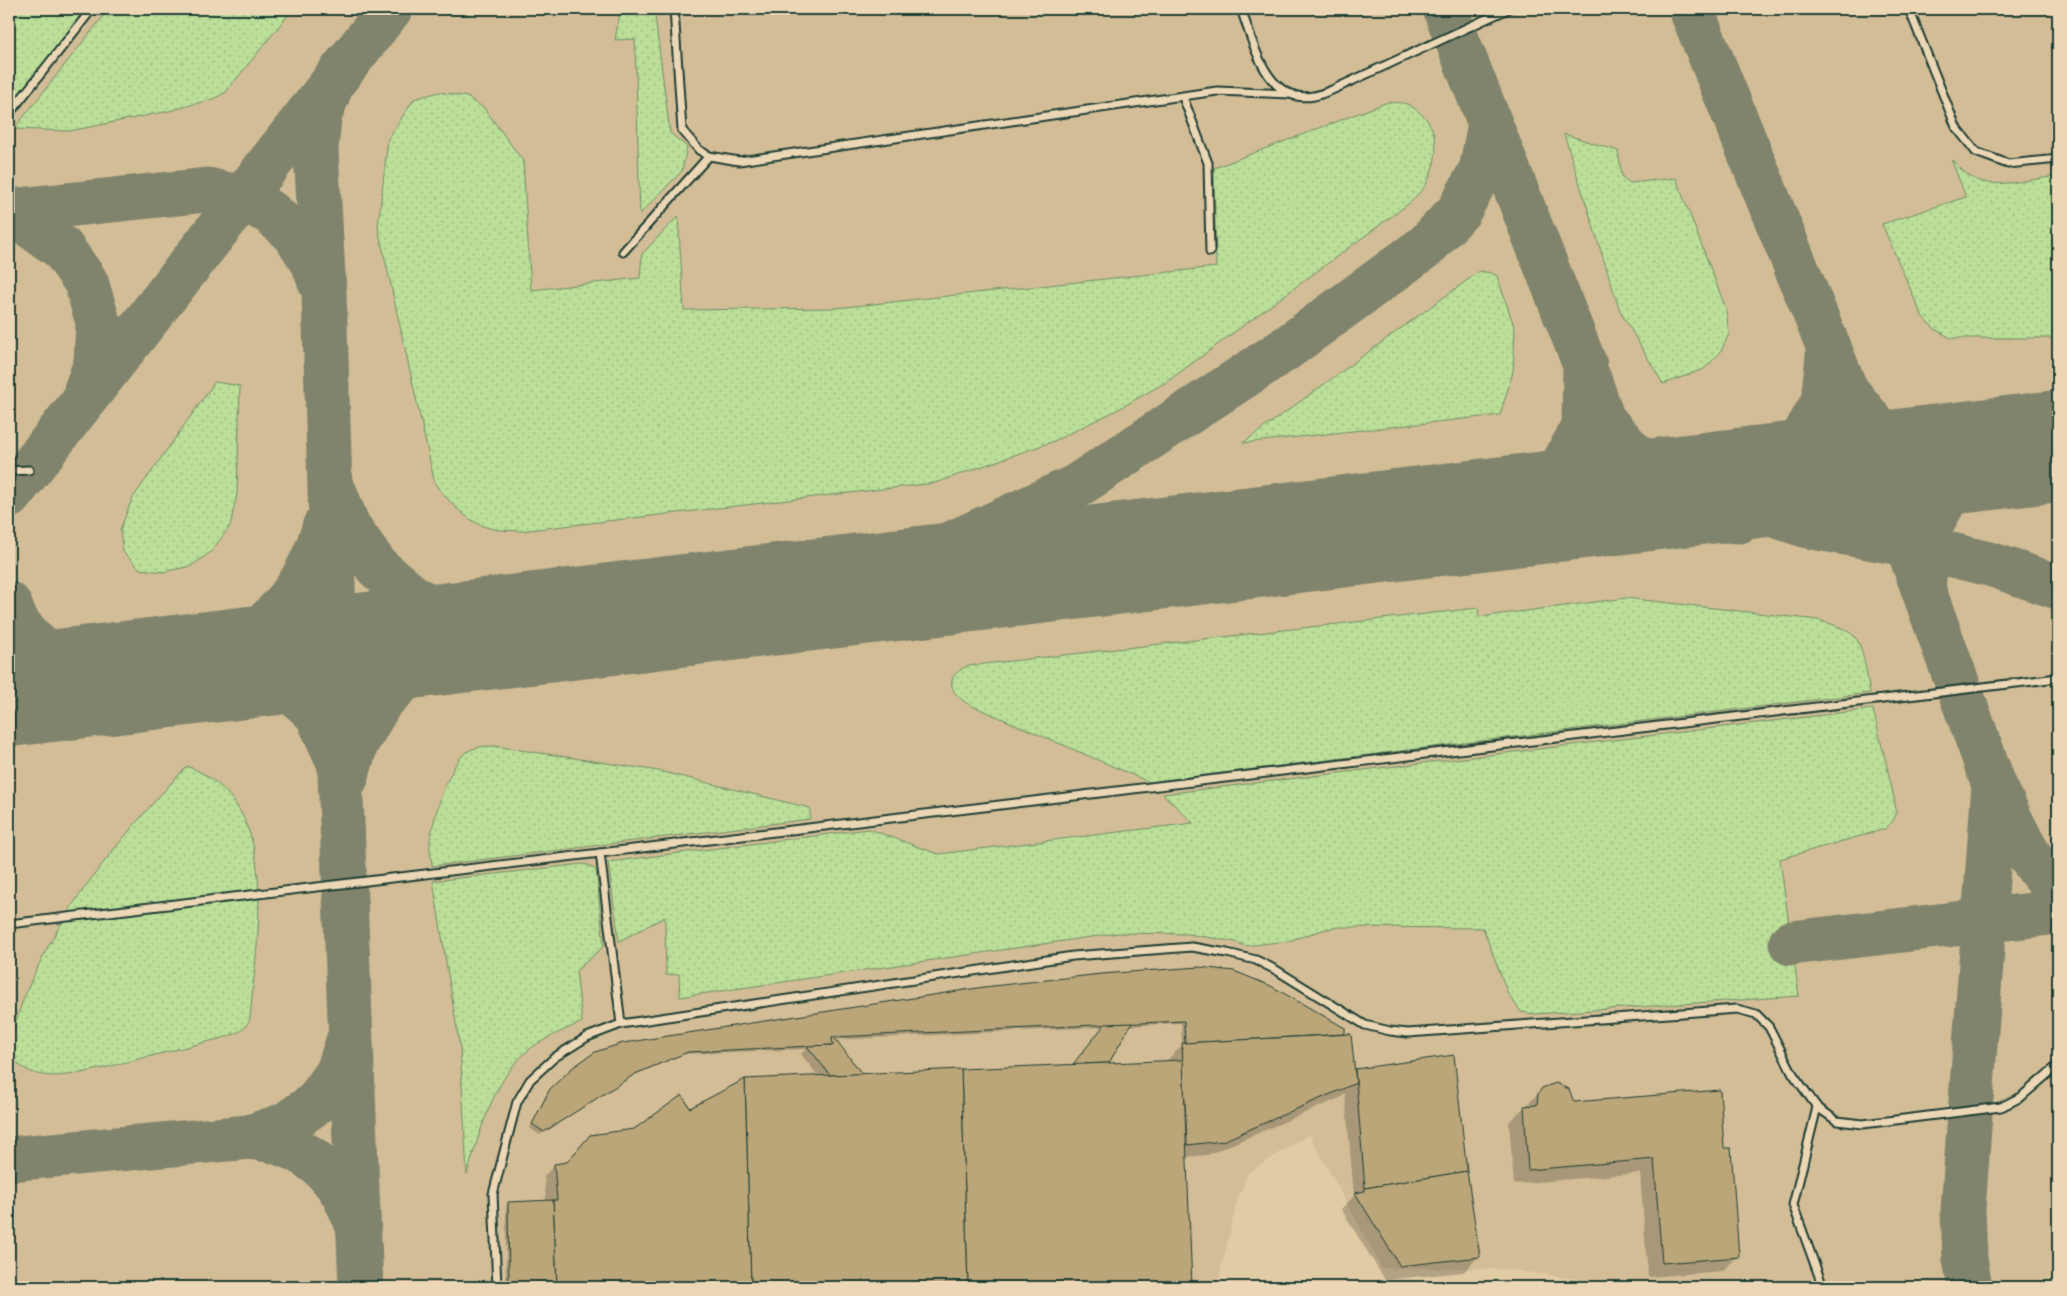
<svg xmlns="http://www.w3.org/2000/svg" width="2067" height="1296" font-family="'Comic Neue',sans-serif">
  <style>
    .built { fill: #d2bd96 }
    .green { fill: url(#green-dots); stroke: #6d8e66 }
    .shadow { fill: #0003; fill-rule: evenodd }
    .lines { fill: none; stroke-linecap: round; stroke-linejoin: round }
    .taxiway { stroke: #80846c; stroke-width: 45 }
    .runway { stroke: #80846c; stroke-width: 112 }
    .building { fill: #bba679; stroke: #1f3d34 }
    .service-casing { stroke: #1f3d34; stroke-width: 11 }
    .service { stroke: #ebd7b5; stroke-width: 7 }
  </style>
  <defs>
    <pattern id="green-dots" width="8" height="8" patternUnits="userSpaceOnUse" patternTransform="scale(1.25)"><rect width="8" height="8" fill="#bbde98"/><path d="M2 2h.1M6 6h.1" fill="none" stroke="#a0bf84" stroke-width="1.8" stroke-linecap="round"/></pattern>
  </defs>
  <rect width="100%" height="100%" fill="#e1cba5"/>
  <filter id="ink" filterUnits="userSpaceOnUse"><feTurbulence type="fractalNoise" baseFrequency=".02" numOctaves="2"/><feDisplacementMap in="SourceGraphic" scale="10" xChannelSelector="R" yChannelSelector="G"/><feConvolveMatrix kernelMatrix="1 2 1 2 8 2 1 2 1" color-interpolation-filters="sRGB"/></filter>
  <g filter="url(#ink)">
    <path class="built" d="M9,9H2058V1287H1589L1585,1280L1506,1269L1382,1268L1309,1134L1248,1173L1237,1202L1217,1287H9Z"/>
    <g class="green">
      <path d="M9,9H91L9,113Z"/>
      <path d="M109,9H293L225,93L213,99L169,111L70,131L14,129Z"/>
      <path d="M623,9H654L670,133L687,147L682,171L640,214L635,39L615,40L620,13Z"/>
      <path d="M439,92L467,97L484,108L523,161L531,290L640,278L642,254L678,216L684,310L836,308L1216,267L1214,168L1388,102C1395,103 1406,102 1411,106C1441,124 1441,155 1426,184C1423,190 1415,196 1411,202L1168,381L1117,410L1054,441L935,483L521,531C512,530 502,531 493,529C469,524 450,503 435,484L378,227L388,139L414,99Z"/>
      <path d="M1564,134L1618,151L1622,177L1630,183L1676,178L1726,309L1729,334L1720,353L1704,369L1663,384L1620,311Z"/>
      <path d="M1951,159C1960,168 1969,179 1983,182C2004,187 2037,178 2058,176V338H1951L1936,330L1922,316L1882,224L1966,197Z"/>
      <path d="M1480,271L1491,273L1497,276L1515,329L1513,372L1500,415L1243,443Z"/>
      <path d="M215,382L240,386L237,494L230,526L211,552L191,566L163,572L140,569L123,552L120,530L132,499Z"/>
      <path d="M1626,598L1818,620C1830,624 1845,627 1854,636C1864,645 1867,679 1870,693L1149,782L968,704C949,692 944,677 967,666L1478,608L1479,617Z"/>
      <path d="M1873,709C1876,723 1898,808 1896,814C1894,821 1889,825 1885,829L1780,859L1799,996L1535,1014L1521,1012L1508,994L1483,928L1339,927L1326,929L1288,941L1245,946L1236,942L1188,934L1118,933L680,997L679,974L666,975L665,917L619,941L608,862L869,829L938,854L1193,823L1163,794Z"/>
      <path d="M494,746L659,771L810,808V819L432,866C432,858 429,850 430,843C431,823 449,766 464,754C473,747 483,746 494,746Z"/>
      <path d="M187,766C286,804 256,938 250,1019C245,1030 238,1033 226,1037C196,1045 165,1052 135,1060C110,1066 62,1081 38,1074C30,1072 18,1067 14,1058C0,1024 63,916 85,887C116,845 151,804 187,766Z"/>
      <path d="M582,864L588,865L596,870L604,946L576,971L582,1022C565,1030 539,1040 525,1053C492,1083 480,1133 467,1174L460,1048L433,881Z"/>
    </g>
    <g class="shadow">
      <path d="M984,989L1344,1034L1342,1035L1354,1072L1355,1071L1465,1171L1478,1257L1464,1272L1385,1280L1341,1209L1354,1196L1345,1093L1340,1098L1207,1155L1186,1157L1191,1287H506V1206L509,1203L546,1202L544,1176L555,1165L565,1164L590,1136L635,1131L690,1109L819,1077L801,1054L806,1049L684,1054L630,1077L540,1135L530,1128L547,1093L572,1069ZM1181,1023L1182,1045L1168,1059V1062L1107,1064L1129,1026ZM1104,1027L1072,1066L859,1075L834,1040ZM1335,1033V1036L1288,1038V1036Z"/>
      <path d="M1543,1089L1573,1104L1723,1149L1738,1256L1723,1271L1648,1277L1640,1173L1514,1184L1509,1122Z"/>
    </g>
    <g class="lines">
      <g class="taxiway">
        <path d="M1445,9L1585,365L1584,426L1555,479L1504,512"/>
        <path d="M1691,9L1846,390L1875,426L1915,449L1960,457"/>
        <path d="M332,84L319,117L316,150L324,293L335,652L361,1287"/>
        <path d="M9,211L207,190L242,198L271,213L295,235L313,262L320,282"/>
        <path d="M9,219L28,224L62,248L86,282L98,322L96,363L86,390"/>
        <path d="M1589,379L1603,420L1641,463L1694,489L1808,526L1907,544L1993,565L2058,587"/>
        <path d="M1877,467L1907,544L1994,785L1963,1210L1965,1259L1970,1287"/>
        <path d="M1816,474C1854,484 1871,493 1897,524"/>
        <path d="M1752,482L1796,450L1823,402L1829,347"/>
        <path d="M335,493L348,526L377,567L415,599L460,620L505,630"/>
        <path d="M9,496L390,9"/>
        <path d="M1504,512L1612,511L1739,521"/>
        <path d="M1924,580C1925,570 1924,559 1925,549C1931,505 1964,477 1997,453"/>
        <path d="M848,591L1075,487L1284,350L1426,246L1459,211L1481,170L1490,124"/>
        <path d="M9,604L18,624L46,654L83,673L124,678"/>
        <path d="M208,668C267,627 305,597 325,525"/>
        <path d="M208,668H249L286,685L317,714L336,756"/>
        <path d="M346,778L356,744L381,701L417,667L461,642L509,631"/>
        <path d="M1994,785C2012,821 2027,863 2058,890"/>
        <path d="M1791,943L2058,912"/>
        <path d="M249,1137C259,1139 271,1139 280,1143C320,1157 342,1183 356,1222"/>
        <path d="M9,1159L249,1137L285,1125L316,1103L338,1072L348,1041"/>
      </g>
      <path class="runway" d="M9,691L2058,446"/>
    </g>
    <g class="building">
      <path d="M1199,967L1234,971L1271,986L1345,1028V1034L1185,1043L1184,1021L834,1037H832L833,1045L688,1052L635,1074L544,1132L532,1124L550,1089L572,1068L595,1052L623,1043L984,987L1101,974Z"/>
      <path d="M1132,1023L1109,1063L1073,1064L1105,1024Z"/>
      <path d="M1351,1034L1356,1083L1223,1141L1187,1145L1182,1043Z"/>
      <path d="M832,1037H834L862,1074L830,1075L807,1046L833,1045Z"/>
      <path d="M1454,1055L1467,1171L1365,1188L1355,1069Z"/>
      <path d="M1183,1060L1192,1287H968L961,1069Z"/>
      <path d="M961,1069L968,1287H751L745,1079Z"/>
      <path d="M745,1079L751,1287H557L553,1200H557L554,1164L567,1162L590,1135L634,1129L682,1095L690,1108Z"/>
      <path d="M1556,1083L1569,1089L1574,1102L1720,1090L1724,1148H1731L1739,1257L1662,1263L1654,1159L1528,1170L1524,1106L1537,1105L1538,1094L1542,1088Z"/>
      <path d="M1467,1171L1480,1257L1400,1266L1355,1193L1365,1191V1188Z"/>
      <path d="M553,1200L557,1287H509L508,1202Z"/>
    </g>
    <g class="lines">
      <defs>
        <g id="service">
          <path d="M674,9L682,130L699,150L709,156L739,161L1217,91L1292,94"/>
          <path d="M1241,9C1253,41 1266,105 1314,96C1320,95 1326,92 1332,90L1508,9"/>
          <path d="M1909,9L1956,127L1976,152L2008,164L2058,159"/>
          <path d="M1183,97L1208,163L1210,252"/>
          <path d="M9,114L92,9"/>
          <path d="M623,252L709,156"/>
          <path d="M9,471L29,470"/>
          <path d="M600,853L621,1024"/>
          <path d="M9,924L2058,678"/>
          <path d="M1817,1107L1793,1205L1823,1287"/>
          <path d="M497,1287L493,1194L517,1102L530,1080L555,1057L587,1037L621,1024L1073,956L1192,947L1227,953L1256,960L1276,970L1365,1025L1390,1031L1408,1033L1737,1009L1756,1014L1769,1027L1793,1074L1817,1107L1837,1121L1863,1124L2001,1107L2021,1097L2058,1065"/>
        </g>
      </defs>
      <use href="#service" class="service-casing"/>
      <use href="#service" class="service"/>
    </g>
  </g>
  <rect width="2067" height="1296" fill="none" stroke="#ebd7b5" stroke-width="30"/>
  <rect x="15" y="15" width="2037" height="1266" fill="none" stroke="#1f3d34" stroke-width="2" filter="url(#ink)"/>
</svg>
